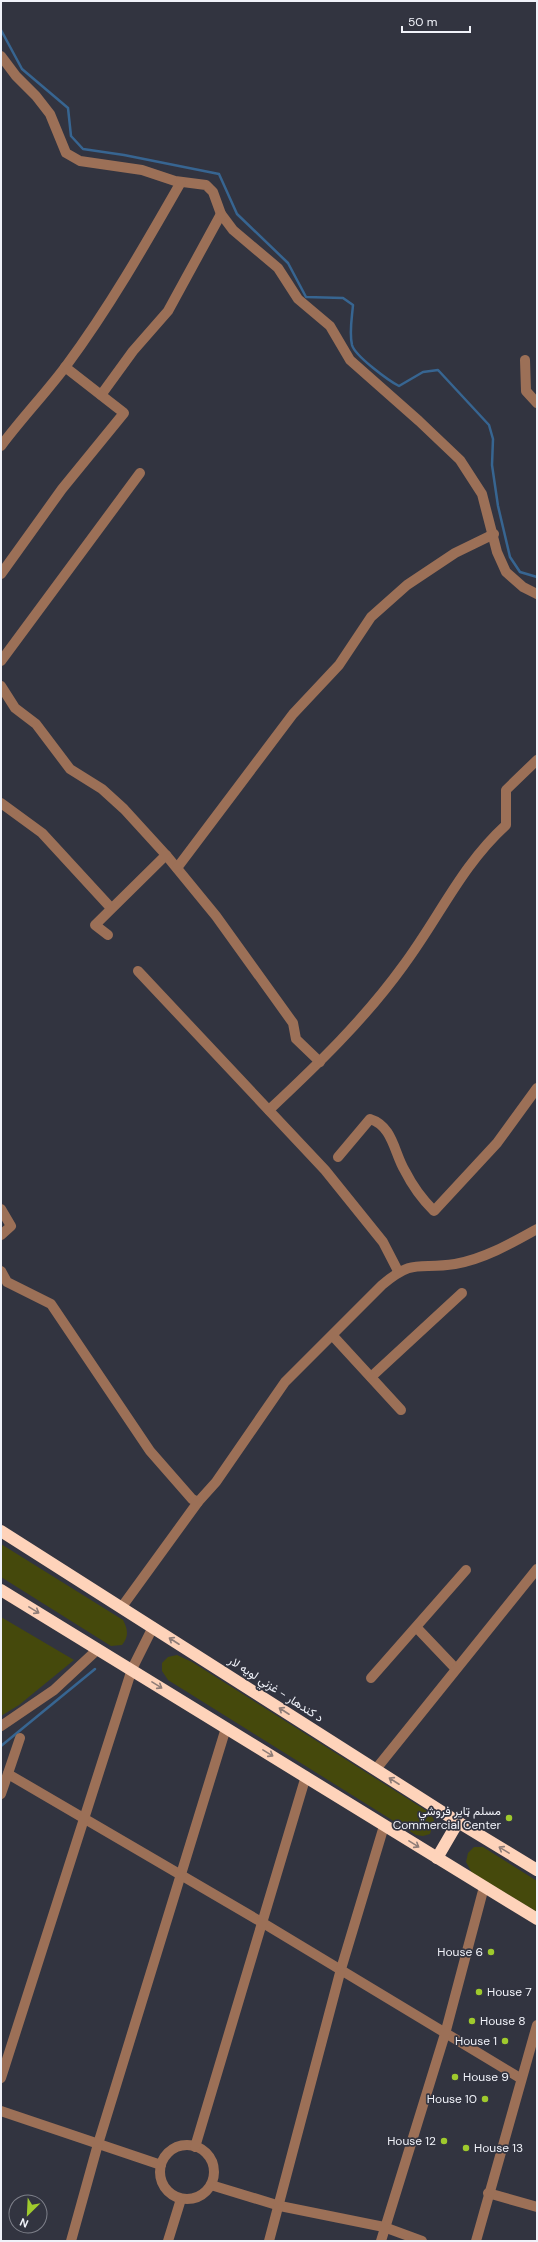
<svg xmlns="http://www.w3.org/2000/svg" width="538" height="2242" font-family="'DM Sans',Vazirmatn,sans-serif">
  <style>
    .green { fill: #45490c }
    .lines { fill: none; stroke-linecap: round; stroke-linejoin: round }
    .stream { stroke: #376591; stroke-width: 2.5 }
    .minor { stroke: #9c7057; stroke-width: 10 }
    .highway { stroke: #fed3ba; stroke-width: 12 }
    .oneway { stroke: #8e7c77 }
    .poi-dot { fill: #9fca2d; stroke: #323440; stroke-width: 1.5 }
    .labels { text-anchor: middle; dominant-baseline: central; stroke-width: 3.5; stroke-linejoin: round; paint-order: stroke }
    .street-label { font-size: 12px; fill: #f0f2f9; stroke: #323440 }
    .poi-label { font-size: 12px; fill: #f0f2f9; stroke: #323440; text-anchor: end }
  </style>
  <rect width="100%" height="100%" fill="#323440"/>
  <g class="green">
    <path d="M1,1544L123,1620C128,1630 129,1636 122,1645L111,1646L1,1577Z"/>
    <path d="M1,1617L74,1660L19,1705L1,1716Z"/>
    <path d="M177,1655L192,1662L430,1813L434,1820L430,1834L423,1836L416,1835L168,1680L162,1671V1663L168,1657Z"/>
    <path d="M474,1847H483L537,1881V1912L472,1873L466,1862L468,1853Z"/>
  </g>
  <g class="lines">
    <g class="stream">
      <path d="M1,30L22,69L68,108L71,136L83,149L124,155L219,174L237,214L288,263L306,297L343,298L353,305C352,318 349,332 352,345C355,356 389,381 399,386L423,372L438,370L489,425L493,439L492,465L498,506L510,557L520,572L537,577"/>
      <path d="M1,1746L95,1669"/>
    </g>
    <g class="minor">
      <path d="M1,56L16,76L36,96L50,114L66,153L80,161L142,170L175,181L206,185L213,192L221,214L233,230L278,268L298,299L330,326L350,360L419,421L460,460L482,494L497,552L506,572L523,587L537,594"/>
      <path d="M525,360L526,391L537,403"/>
      <path d="M101,395L133,351L168,311L221,214"/>
      <path d="M1,446C21,419 45,394 66,366C109,308 145,245 181,182"/>
      <path d="M1,574L62,489L124,413L65,367"/>
      <path d="M1,661L140,473"/>
      <path d="M1,686L15,708L36,724L70,769L102,789L124,809L166,855L216,916L293,1023L296,1039L320,1062"/>
      <path d="M1,803L42,833L111,908"/>
      <path d="M177,868L293,714L339,665L371,617L407,585L455,553L494,534"/>
      <path d="M108,935L95,925L166,855"/>
      <path d="M138,971L325,1170L383,1242L398,1271"/>
      <path d="M269,1110C317,1065 364,1020 403,966C439,918 461,866 506,825V790L537,760"/>
      <path d="M338,1157L370,1119C393,1126 394,1153 405,1171C413,1187 422,1199 434,1211L497,1143L537,1088"/>
      <path d="M1,1209L11,1226L1,1235"/>
      <path d="M1,1271L7,1282L51,1304L150,1451L192,1499L198,1502"/>
      <path d="M333,1336L401,1410"/>
      <path d="M371,1377L462,1293"/>
      <path d="M121,1608L198,1502L216,1482L285,1382L382,1285C415,1257 419,1270 455,1264C484,1259 512,1243 537,1229"/>
      <path d="M417,1628L456,1669"/>
      <path d="M371,1678L466,1570"/>
      <path d="M1,1726L54,1690L98,1649"/>
      <path d="M376,1769L537,1569"/>
      <path d="M8,1774L263,1923L520,2078"/>
      <path d="M1,1794L20,1738"/>
      <path d="M1,2078L132,1669L153,1627"/>
      <path d="M1,2111L161,2165"/>
      <circle cx="187" cy="2172" r="27"/>
      <path d="M195,2147L306,1776"/>
      <path d="M211,2185L280,2206L384,2227L422,2241"/>
      <path d="M488,2193L537,2207"/>
      <path d="M71,2241L98,2144L226,1728"/>
      <path d="M168,2241L181,2199"/>
      <path d="M269,2241L341,1969L384,1826"/>
      <path d="M381,2241L445,2034L484,1887"/>
      <path d="M476,2241L537,2025"/>
    </g>
    <g class="highway">
      <path d="M1,1531L458,1822L537,1870"/>
      <path d="M1,1590L537,1919"/>
      <path d="M437,1858L458,1822"/>
    </g>
  </g>
  <defs><path id="oneway-shaft" d="M-6 0H5M1.5-3L5.5 0L1.5 3" fill="none" stroke-width="1.6" stroke-linecap="round" stroke-linejoin="round"/></defs>
  <g class="oneway">
    <use href="#oneway-shaft" transform="translate(34 1610) rotate(31)"/>
    <use href="#oneway-shaft" transform="translate(174 1641) rotate(-147)"/>
    <use href="#oneway-shaft" transform="translate(157 1685) rotate(32)"/>
    <use href="#oneway-shaft" transform="translate(284 1711) rotate(-147)"/>
    <use href="#oneway-shaft" transform="translate(268 1753) rotate(31)"/>
    <use href="#oneway-shaft" transform="translate(394 1781) rotate(-147)"/>
    <use href="#oneway-shaft" transform="translate(414 1844) rotate(32)"/>
    <use href="#oneway-shaft" transform="translate(504 1850) rotate(-149)"/>
  </g>
  <g class="poi-dot">
    <circle cx="509" cy="1818" r="4"/>
    <circle cx="491" cy="1952" r="4"/>
    <circle cx="479" cy="1992" r="4"/>
    <circle cx="472" cy="2021" r="4"/>
    <circle cx="505" cy="2041" r="4"/>
    <circle cx="455" cy="2077" r="4"/>
    <circle cx="485" cy="2099" r="4"/>
    <circle cx="444" cy="2141" r="4"/>
    <circle cx="466" cy="2148" r="4"/>
  </g>
  <g class="labels">
    <g class="street-label">
      <text transform="translate(276 1689) rotate(33)">د کندهار - غزني لويه لار</text>
    </g>
    <g class="poi-label">
      <text x="501" y="1811">مسلم ټایر فروشي<tspan x="501" dy="14">Commercial Center</tspan></text>
      <text x="483" y="1952">House 6</text>
      <text x="487" y="1992" text-anchor="start">House 7</text>
      <text x="480" y="2021" text-anchor="start">House 8</text>
      <text x="497" y="2041">House 1</text>
      <text x="463" y="2077" text-anchor="start">House 9</text>
      <text x="477" y="2099">House 10</text>
      <text x="436" y="2141">House 12</text>
      <text x="474" y="2148" text-anchor="start">House 13</text>
    </g>
  </g>
  <rect width="538" height="2242" fill="none" stroke="#f0f2f9" stroke-width="4"/>
  <g transform="translate(28 2214) rotate(204)"><circle r="19" fill="#323440" stroke="#7e808a"/>
  <path d="M0-3L7 15L0 10L-7 15Z" fill="#9fca2d"/>
  <text y="-6" font-size="11" font-weight="bold" text-anchor="middle" fill="#f0f2f9">N</text>
  </g>
  <path d="M402 26v6h68v-6" fill="none" stroke="#f0f2f9" stroke-width="2"/>
  <text x="408" y="26" font-size="12" fill="#f0f2f9" stroke="#323440" stroke-width="3" paint-order="stroke">50 m</text>
</svg>
